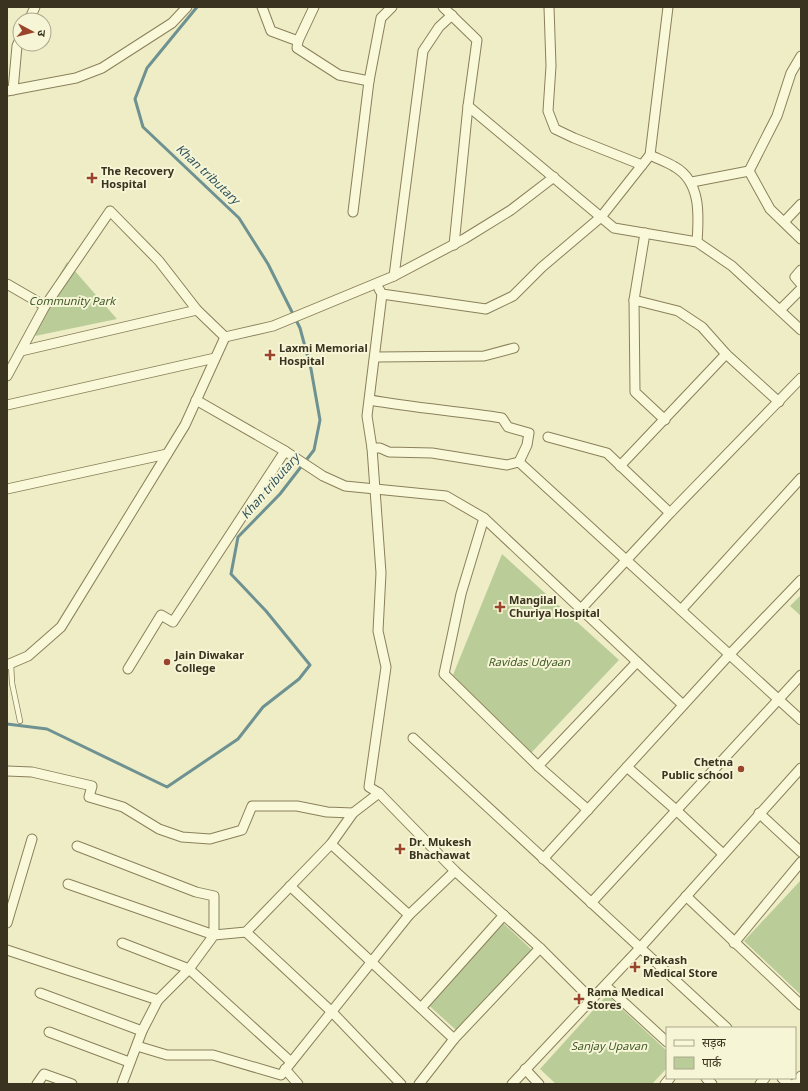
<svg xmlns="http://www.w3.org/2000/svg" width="808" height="1091" font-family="Georgia,'Noto Sans Devanagari',serif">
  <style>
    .green { fill: #bacd99 }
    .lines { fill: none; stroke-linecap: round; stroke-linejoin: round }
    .stream { stroke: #6e9191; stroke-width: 3 }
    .service-casing { stroke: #8a805b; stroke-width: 6 }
    .minor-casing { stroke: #8a805b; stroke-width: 11 }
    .service { stroke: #f9f8d9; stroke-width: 4.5 }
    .minor { stroke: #f9f8d9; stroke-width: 9 }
    .poi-dot { fill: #9a452b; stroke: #f6f5d6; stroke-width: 1.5 }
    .labels { text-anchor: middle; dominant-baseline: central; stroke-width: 4; stroke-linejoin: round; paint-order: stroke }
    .poi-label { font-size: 11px; font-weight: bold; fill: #3a331f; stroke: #f6f5d6; text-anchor: start }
    .park-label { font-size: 11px; font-style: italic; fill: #3e5726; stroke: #f6f5d6 }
    .water-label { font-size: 12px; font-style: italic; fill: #2e525a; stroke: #f6f5d6 }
  </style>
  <rect width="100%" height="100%" fill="#efedc6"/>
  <g class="green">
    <path d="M67,262L117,319L35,336L36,334L24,336Z"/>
    <path d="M502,554L619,660L531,753L453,675Z"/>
    <path d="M801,595V616L790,606Z"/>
    <path d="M801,880V995L744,941Z"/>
    <path d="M501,921L533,951L457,1031L423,1000Z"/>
    <path d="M607,995L667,1051V1068L652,1084H556L540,1069Z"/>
  </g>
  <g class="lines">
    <path class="stream" d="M7,724L47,729L167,787L238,739L263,707L299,679L310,665L266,611L231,574L238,537L280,494L314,450L320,420L311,369L300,328L268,264L239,218L143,127L135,99L147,68L197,7"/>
    <defs>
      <path id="service" d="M11,664L12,683L20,721"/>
      <g id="minor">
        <path d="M262,7L271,31L298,41L297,48L339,75L369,81"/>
        <path d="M443,7L477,40L468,106L454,245"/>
        <path d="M549,7L551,66L548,111L555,129L574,138L642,165"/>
        <path d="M668,7L650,155C658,159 667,162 675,167C701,182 699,215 697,242"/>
        <path d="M29,20L35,7"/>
        <path d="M298,41L314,7"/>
        <path d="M13,90L17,46L20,39"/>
        <path d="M7,91L76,78L102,68L172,23L187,7"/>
        <path d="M468,106L614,228L697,242L732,266L801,330"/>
        <path d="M749,171L777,116L791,73L801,56"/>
        <path d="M749,171L770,209L801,239"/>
        <path d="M692,182L749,171"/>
        <path d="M353,212L369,81L381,18L392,7"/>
        <path d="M784,222L801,204"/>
        <path d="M645,233L634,300L635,392L665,420"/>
        <path d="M801,270L795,277L801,284"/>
        <path d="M394,276L423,51L439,27L452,15"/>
        <path d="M7,284L45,306"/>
        <path d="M379,289L382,294L486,309L513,296L542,267L601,217L650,155"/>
        <path d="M382,294L367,416L372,448L381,573L378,631L386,667L369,787L379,793L455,871L540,948L592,1000"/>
        <path d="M634,300L678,311L702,327L726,354L779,402"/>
        <path d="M780,310L801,289"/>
        <path d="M225,337L273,326L394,276L464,239L511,210L554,177"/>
        <path d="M21,351L197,310"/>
        <path d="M376,357L484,356L514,348"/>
        <path d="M7,376L45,306L110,211L159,261L197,310L225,337"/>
        <path d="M370,400C414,408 458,411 502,418L508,427L529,433L527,445L519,462"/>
        <path d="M7,405L215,358"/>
        <path d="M548,437L607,453L670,513"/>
        <path d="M372,448H380L389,452L432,453L507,465L519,462"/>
        <path d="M285,451L323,476L345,486L446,496L484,518L683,705"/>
        <path d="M519,462L801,720"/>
        <path d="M620,466L726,354"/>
        <path d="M7,489L167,454"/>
        <path d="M484,518L461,594L444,674L538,766L588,810"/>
        <path d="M581,609L670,513L801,378"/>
        <path d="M681,610L801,478"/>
        <path d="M7,665L28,656L61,627L185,425L225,337"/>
        <path d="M128,669L161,615L173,622L285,451L196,400"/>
        <path d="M413,738L727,1028"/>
        <path d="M538,766L637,662"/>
        <path d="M627,767L676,810L723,854"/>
        <path d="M7,771L32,772L92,786L89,797L123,807L159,829L182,837L210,839L242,830L252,806H297L327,812L353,813"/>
        <path d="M759,813L801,852"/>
        <path d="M331,844L409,915"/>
        <path d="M543,859L729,655L801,580"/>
        <path d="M68,884L214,935V896L196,892L77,846"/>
        <path d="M290,886L454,1039"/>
        <path d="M686,896L801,1005"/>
        <path d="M591,903L801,675"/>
        <path d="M7,923L32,839"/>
        <path d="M246,932L332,1012L401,1084"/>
        <path d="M122,943L189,969L291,1062"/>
        <path d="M734,943L801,862"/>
        <path d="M7,950L158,1000"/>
        <path d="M606,986L667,1042"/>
        <path d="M40,993L142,1031"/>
        <path d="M421,1008L504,915"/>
        <path d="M49,1032L129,1062"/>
        <path d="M137,1046L167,1055H213L281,1075L409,915L455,871"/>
        <path d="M285,1069L298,1084"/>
        <path d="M525,1069L539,1084"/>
        <path d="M706,1078L712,1084"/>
        <path d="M782,1078L789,1084"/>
        <path d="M37,1084L44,1074L72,1084"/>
        <path d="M122,1084L142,1031L158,1000L189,969L214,935L246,932L331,844L353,813L379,793"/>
        <path d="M419,1084L454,1039L540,948"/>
        <path d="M512,1084L640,948L801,768"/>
        <path d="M665,1084L670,1078"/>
        <path d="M760,1084L765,1078"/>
        <path d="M795,1084L801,1076"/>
      </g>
    </defs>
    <use href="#service" class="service-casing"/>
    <use href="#minor" class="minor-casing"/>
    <use href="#service" class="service"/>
    <use href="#minor" class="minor"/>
  </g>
  <g class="poi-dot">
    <path d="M90 172h4v4h4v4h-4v4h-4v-4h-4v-4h4z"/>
    <path d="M268 349h4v4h4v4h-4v4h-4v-4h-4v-4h4z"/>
    <path d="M498 601h4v4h4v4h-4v4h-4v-4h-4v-4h4z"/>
    <circle cx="167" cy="662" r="4"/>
    <circle cx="741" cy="769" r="4"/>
    <path d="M398 843h4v4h4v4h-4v4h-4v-4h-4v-4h4z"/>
    <path d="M633 961h4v4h4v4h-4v4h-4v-4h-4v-4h4z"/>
    <path d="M577 993h4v4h4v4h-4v4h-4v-4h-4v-4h4z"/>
  </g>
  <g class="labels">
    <g class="poi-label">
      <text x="101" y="172">The Recovery<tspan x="101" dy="13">Hospital</tspan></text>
      <text x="279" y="349">Laxmi Memorial<tspan x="279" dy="13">Hospital</tspan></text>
      <text x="509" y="601">Mangilal<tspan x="509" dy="13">Churiya Hospital</tspan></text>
      <text x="175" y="656">Jain Diwakar<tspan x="175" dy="13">College</tspan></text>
      <text x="733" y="763" text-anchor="end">Chetna<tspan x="733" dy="13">Public school</tspan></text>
      <text x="409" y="843">Dr. Mukesh<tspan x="409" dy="13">Bhachawat</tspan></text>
      <text x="643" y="961">Prakash<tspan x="643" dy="13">Medical Store</tspan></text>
      <text x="587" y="993">Rama Medical<tspan x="587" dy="13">Stores</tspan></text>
    </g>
    <g class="park-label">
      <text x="72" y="302">Community Park</text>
      <text x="529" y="663">Ravidas Udyaan</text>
      <text x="609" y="1047">Sanjay Upavan</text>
    </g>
    <g class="water-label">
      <text transform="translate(207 175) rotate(43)">Khan tributary</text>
      <text transform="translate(271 487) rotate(-49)">Khan tributary</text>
    </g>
  </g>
  <rect width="808" height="1091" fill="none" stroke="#3a331f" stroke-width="16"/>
  <rect x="666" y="1027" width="130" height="52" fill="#f6f5d6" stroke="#aba78d"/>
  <rect x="674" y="1040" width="20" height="6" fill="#f9f8d9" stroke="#aba78d"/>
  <text x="702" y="1047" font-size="12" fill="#3a331f">सड़क</text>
  <rect x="674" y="1057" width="20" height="12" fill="#bacd99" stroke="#aba78d"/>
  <text x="702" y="1067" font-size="12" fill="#3a331f">पार्क</text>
  <g transform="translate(32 32) rotate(97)"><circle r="19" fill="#f6f5d6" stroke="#aba78d"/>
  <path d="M0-3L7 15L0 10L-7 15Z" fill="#9a452b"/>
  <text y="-6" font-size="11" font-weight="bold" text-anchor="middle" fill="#3a331f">उ</text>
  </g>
</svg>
